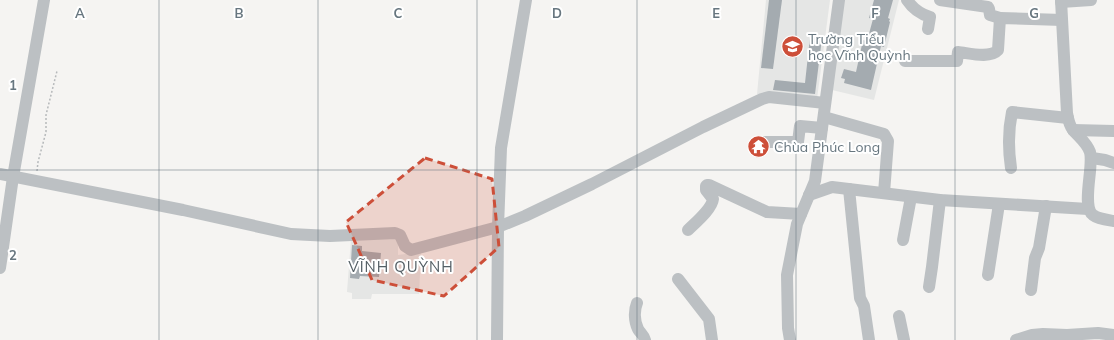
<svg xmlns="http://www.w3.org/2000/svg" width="1114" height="340" font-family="Mulish,sans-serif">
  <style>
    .built { fill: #e5e6e5 }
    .building { fill: #a4abb0 }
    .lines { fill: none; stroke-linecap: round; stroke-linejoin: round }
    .path { stroke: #b6b9bb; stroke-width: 1.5; stroke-dasharray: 2 2; stroke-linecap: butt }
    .minor { stroke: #bcc0c3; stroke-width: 12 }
    .marked { fill: #cd4f39; fill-opacity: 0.2; stroke: #cd4f39; stroke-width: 3; stroke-dasharray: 8 5; stroke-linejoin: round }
    .grid { fill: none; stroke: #67767f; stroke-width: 1; stroke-opacity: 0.55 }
    .labels { text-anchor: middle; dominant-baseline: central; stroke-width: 4; stroke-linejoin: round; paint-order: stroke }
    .poi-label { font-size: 14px; fill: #67767f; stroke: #fff; text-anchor: start }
    .neighbourhood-label { font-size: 15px; letter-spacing: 1px; fill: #545f65; stroke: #fff }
    .grid-label { font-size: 13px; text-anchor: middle; font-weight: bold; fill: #67767f; stroke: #fff; stroke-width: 4; stroke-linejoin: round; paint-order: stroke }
  </style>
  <rect width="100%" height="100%" fill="#f5f4f2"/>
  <g class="built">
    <path d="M766,0H830L817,99L757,94Z"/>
    <path d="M843,0H899L874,100L832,90Z"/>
    <path d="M398,237V255L421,252L419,294H372L371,299H352V293L347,292L351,239Z"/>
  </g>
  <g class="building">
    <path d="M769,0H782L773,69L761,68Z"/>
    <path d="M874,0H893L888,18L890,19L889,21L890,22L884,47L881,46L871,90L844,83L845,79L841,78L844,69L856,72L863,40L867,41L873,19L869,18Z"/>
    <path d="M810,37L822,38L815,94L773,90L775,80L805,83Z"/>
    <path d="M352,245L362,246V251L381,253L379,277L360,276L359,279L350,278Z"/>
  </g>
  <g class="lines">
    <path class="path" d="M37,171L38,162L46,132V115L57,71"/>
    <g class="minor">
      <path d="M907,0C913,9 920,14 930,17L928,29"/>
      <path d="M940,0L988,7L989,9L990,15L1000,18"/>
      <path d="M1061,0L1067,113C1068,119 1069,125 1073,130C1079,137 1087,143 1090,152C1094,167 1081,206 1093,215C1098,219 1108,220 1114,221"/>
      <path d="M1061,2L1091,0"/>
      <path d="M905,61H957L958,52C969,53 990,59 998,50L1000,18L1062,20"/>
      <path d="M824,117L884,134L888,141L884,193"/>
      <path d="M1073,130L1114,131"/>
      <path d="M760,142H798L800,126L822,128"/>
      <path d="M1092,158L1105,160L1114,163"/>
      <path d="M1011,168C1008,148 1008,131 1012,112L1068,118"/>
      <path d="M0,174L183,210L291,234L330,236L395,233L400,235L405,246L411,250L498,227L525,216L592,184L703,127L762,99L769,97L825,103"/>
      <path d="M849,189L860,298L864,306L869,340"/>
      <path d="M809,195L832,187L940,200L1088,209"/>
      <path d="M688,230C695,223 712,209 713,199L706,190V186L707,185H709L767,212L801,214"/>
      <path d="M903,240L911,197"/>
      <path d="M0,268L13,177L44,0"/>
      <path d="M988,275L999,204"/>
      <path d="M678,279L709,319L712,340"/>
      <path d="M929,287L932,267L940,200"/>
      <path d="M1031,290L1035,258L1039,248L1046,206"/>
      <path d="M637,303C634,310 634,321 638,329C640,333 644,335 645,340"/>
      <path d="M899,316L904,340"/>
      <path d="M497,340L498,227L501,148L526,0"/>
      <path d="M790,340L788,328L787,275L797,224L815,181L839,0"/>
      <path d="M1016,340L1032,335L1043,334L1067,335L1098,333L1114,335"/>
    </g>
  </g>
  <path class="marked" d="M425,158L492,179L499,247L444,296L372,280L346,222Z"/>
  <path class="grid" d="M159,0V340M318,0V340M477,0V340M637,0V340M796,0V340M955,0V340M0,170H1114"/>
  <defs>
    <symbol id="school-disc" viewBox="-11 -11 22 22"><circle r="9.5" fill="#cd4f39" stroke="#fff"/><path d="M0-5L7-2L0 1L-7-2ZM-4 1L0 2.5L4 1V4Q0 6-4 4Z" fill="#fff"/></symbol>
    <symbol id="temple-disc" viewBox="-11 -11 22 22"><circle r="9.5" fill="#cd4f39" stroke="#fff"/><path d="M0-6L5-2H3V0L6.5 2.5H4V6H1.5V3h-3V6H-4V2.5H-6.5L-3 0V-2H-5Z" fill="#fff"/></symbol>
  </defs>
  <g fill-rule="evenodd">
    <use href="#school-disc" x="780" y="34" width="25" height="25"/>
    <use href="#temple-disc" x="746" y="134" width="25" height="25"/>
  </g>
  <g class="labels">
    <g class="poi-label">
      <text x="808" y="39">Trường Tiểu<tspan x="808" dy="16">học Vĩnh Quỳnh</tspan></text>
      <text x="774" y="147">Chùa Phúc Long</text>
    </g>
    <g class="neighbourhood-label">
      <text x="401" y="266">VĨNH QUỲNH</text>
    </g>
  </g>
  <g class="grid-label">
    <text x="80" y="18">A</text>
    <text x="239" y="18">B</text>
    <text x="398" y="18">C</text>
    <text x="557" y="18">D</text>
    <text x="716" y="18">E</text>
    <text x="875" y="18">F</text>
    <text x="1034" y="18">G</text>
    <text x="13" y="90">1</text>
    <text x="13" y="260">2</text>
  </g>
</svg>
